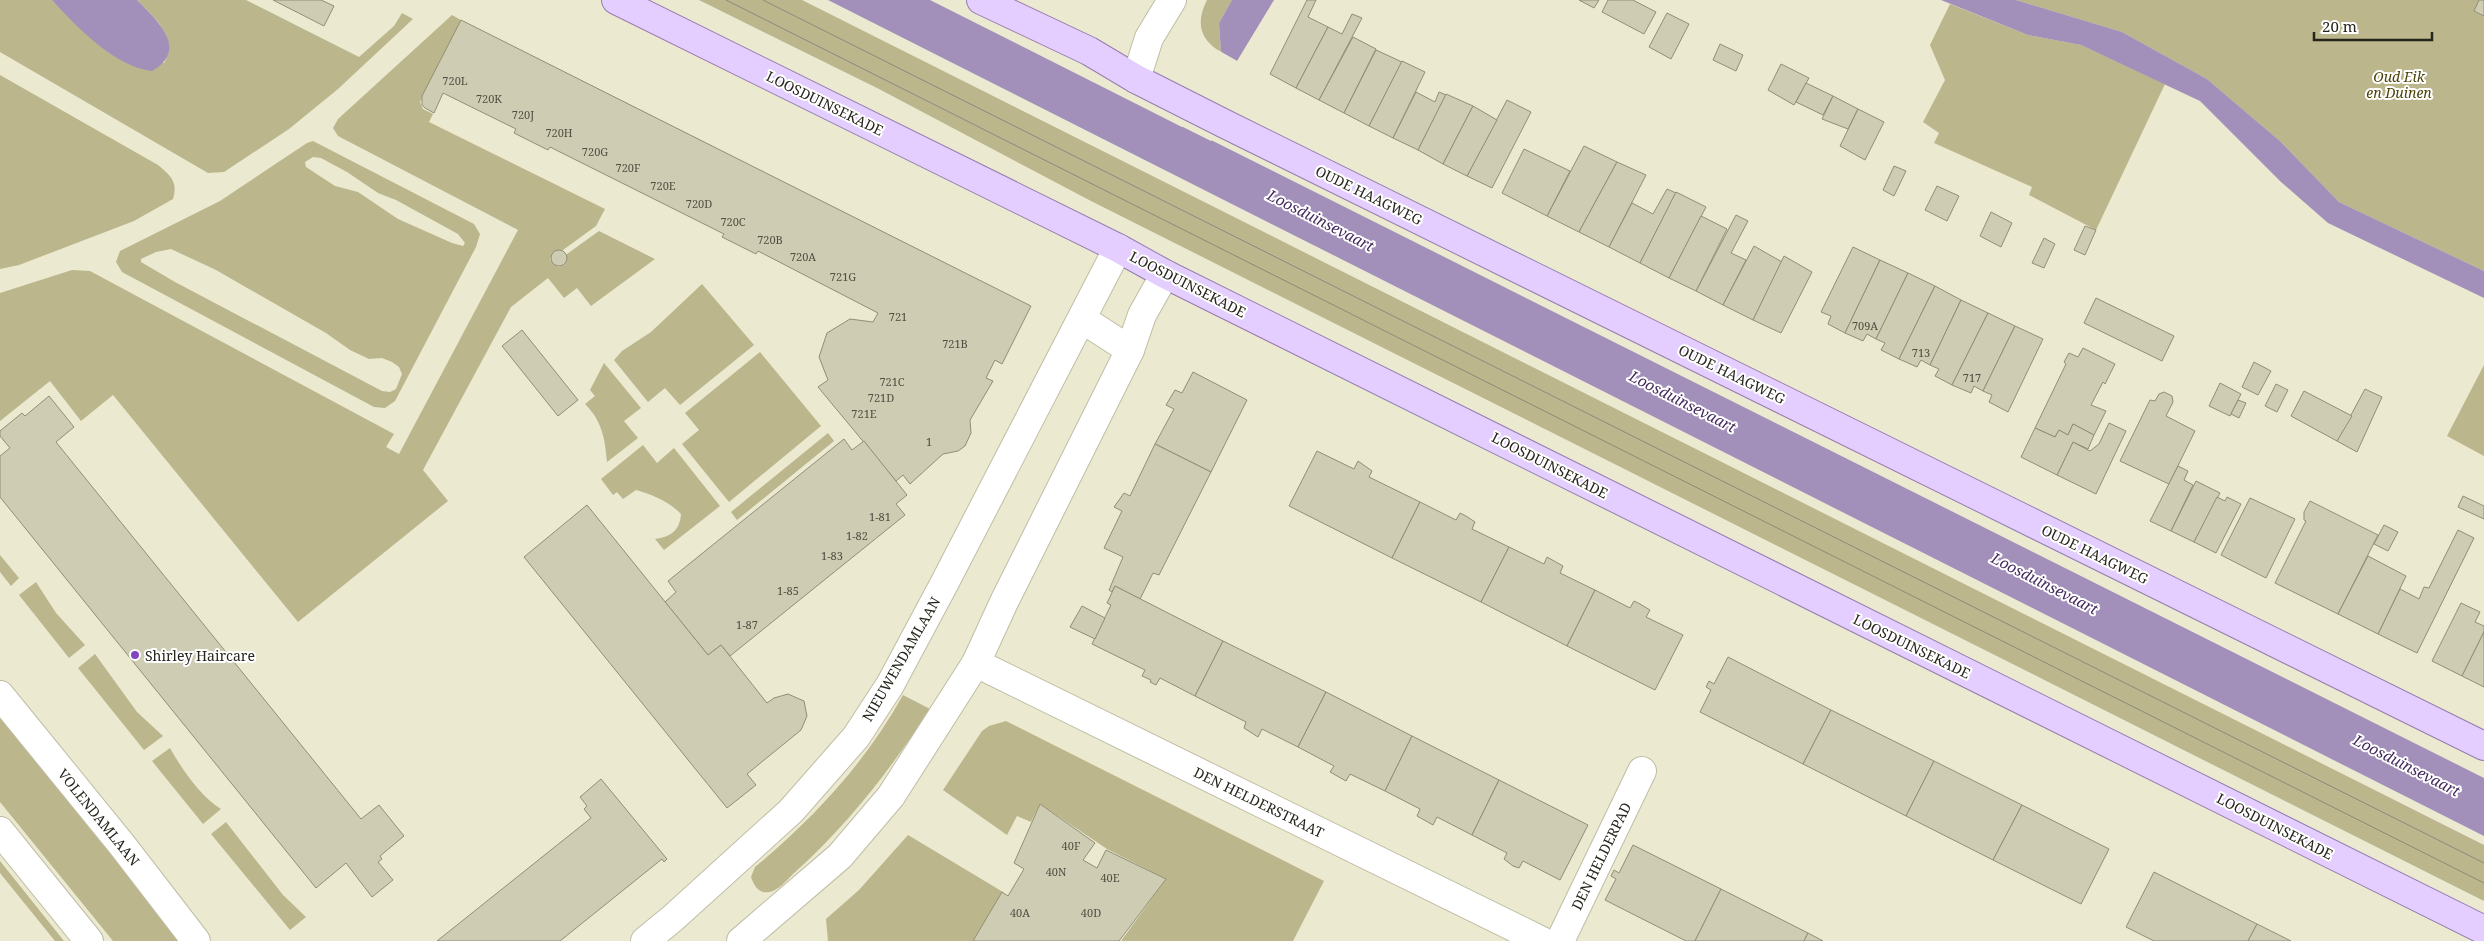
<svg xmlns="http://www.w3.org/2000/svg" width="2484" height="941" font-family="'Noto Serif',serif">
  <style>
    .green { fill: #bbb68c; fill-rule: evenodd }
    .water { fill: #a290ba }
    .pier { fill: #ebe9d0 }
    .building { fill: #cfccb4; stroke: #918e77 }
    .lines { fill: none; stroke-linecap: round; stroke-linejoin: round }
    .minor-casing { stroke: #c0bda5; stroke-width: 30 }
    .major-casing { stroke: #967daf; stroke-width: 30 }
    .minor { stroke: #fff; stroke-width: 28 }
    .major { stroke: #e4ceff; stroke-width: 28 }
    .tram { stroke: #8c8b79; stroke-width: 1 }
    .poi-dot { fill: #8346bc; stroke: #fff; stroke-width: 2 }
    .labels { text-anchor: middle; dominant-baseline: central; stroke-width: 4; stroke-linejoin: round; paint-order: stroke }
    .number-label { font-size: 11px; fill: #504f41 }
    .park-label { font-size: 14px; font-style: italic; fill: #4a4207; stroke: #fff }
    .street-label { font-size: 14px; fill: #26251b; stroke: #fff }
    .poi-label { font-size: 14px; fill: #26251b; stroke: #fff; text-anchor: start }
    .water-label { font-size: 15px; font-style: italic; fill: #43285d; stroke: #fff }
  </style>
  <rect width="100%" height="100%" fill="#ebe9d0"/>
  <g class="green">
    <path d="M0,0H52L86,33L110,53L164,63C179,38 154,17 137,0H246L359,57L394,26L402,13L413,19L338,89L289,129L224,172L208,173L0,52Z"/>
    <path d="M699,0H802L2484,845V901L1091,201L879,89Z"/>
    <path d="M1207,0H1232L1219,23L1221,52C1199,39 1196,22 1207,0Z"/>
    <path d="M2016,0H2484V271L2339,202L2281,142L2207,79L2122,32Z"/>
    <path d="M1950,4L2028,35L2081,45L2165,84L2096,230L2029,195L2032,187L1934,143L1939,133L1923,122L1945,80L1930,45Z"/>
    <path d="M452,15L461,20L420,102L423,109L433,114L429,122L605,209L596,226L563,250L553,253L550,260L558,267L564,265L567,254L599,231L655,259L591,306L577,288L564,298L548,278L511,307L423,470L448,501L298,622L113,395L81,421L50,381L0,421V293L72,270L90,271L394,434L386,447L399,454L518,230L338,136L333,128L338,119Z"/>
    <path d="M0,75L158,165C171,176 178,182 173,199L134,221L19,265L0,269Z"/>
    <path d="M313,141L474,224L480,234L476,247L395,401L385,408L374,407L122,272L116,262L120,251L220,201L307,143ZM313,157L321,158L347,172L378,193L396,200L458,234L465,243L463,246L452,243L398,219L358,192L335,186L306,167L305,162ZM171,249L216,270L326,333L350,350L369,359L382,358L392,362L399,367L402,374L396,389L390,392L382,391L175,282L141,262V259L156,252Z"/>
    <path d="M702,284L754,345L680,405L665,388L648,402L614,360L622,351L651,332Z"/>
    <path d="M760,352L821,426L729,502L682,444L699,430L685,413Z"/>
    <path d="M604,363L641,408L624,421L638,438L607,462C605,438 602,421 585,404L595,396L590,390Z"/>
    <path d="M2484,365V456L2447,436Z"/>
    <path d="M828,433L834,441L737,520L731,512Z"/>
    <path d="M643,445L657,463L674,448L720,506L664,550L655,539C671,537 680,530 681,514C670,502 651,494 636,490L623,499L617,492L613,495L601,479Z"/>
    <path d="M0,555L19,578L11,586L0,572Z"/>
    <path d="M36,582L56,613L85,645L69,658L19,595Z"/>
    <path d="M95,654L137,712L163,736L144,750L78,668Z"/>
    <path d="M903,695L930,709C890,770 848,825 793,874C787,880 778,891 769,892C759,894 754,886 751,877L755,867C814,818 866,762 903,695Z"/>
    <path d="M0,715L182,941H113L0,802Z"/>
    <path d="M1006,721L1324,881L1293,941H1121L1166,879L1107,849L1040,804L1031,822L1017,816L1007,835L943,790L982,731L989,726Z"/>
    <path d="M170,748C181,768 201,797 221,809L203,824L152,761Z"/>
    <path d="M226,822L283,895L306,917L290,930L211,834Z"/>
    <path d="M908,835L1003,892L973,941H828L826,919L859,890Z"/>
    <path d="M0,861L64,941H55L0,873Z"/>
  </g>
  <g class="water">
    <path d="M52,0H137C157,20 190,50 152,71C115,67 77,27 52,0Z"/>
    <path d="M828,0H930L1182,127L1221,52L1219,23L1232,0H1274L1237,61L1199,134L2484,778V836Z"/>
    <path d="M1941,0H2016L2122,32L2207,79L2281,142L2339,202L2484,271V298L2328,223L2281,182L2200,101L2081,45L2028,35Z"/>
  </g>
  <path class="pier" d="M1218,50L1239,62L1202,133L1213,139L1211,141L1167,119L1169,117L1181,123Z"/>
  <g class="building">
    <path d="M273,0H321L334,6L324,26Z"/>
    <path d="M1307,0H1316L1308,17L1328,27L1296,88L1270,74Z"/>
    <path d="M1579,0H1599L1594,8Z"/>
    <path d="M1608,0H1633L1656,12L1644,34L1602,12Z"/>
    <path d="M2479,0H2484V16L2474,11Z"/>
    <path d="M1667,13L1689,24L1671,59L1649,47Z"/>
    <path d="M1352,14L1362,18L1319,100L1296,88L1328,27L1342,34Z"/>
    <path d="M461,20L1031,306L1002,364L995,360L986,378L993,381L970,420L971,433L965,446L958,451L943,454L910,484L903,475L896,481L818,387L828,380L819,357L827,333L850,319L873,322L878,313L758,251L756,254L722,237L724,234L550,147L548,150L514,133L516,129L443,93L434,113L425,108L422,105V96Z"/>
    <path d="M1353,37L1376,49L1344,113L1319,100Z"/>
    <path d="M1720,44L1743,55L1736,71L1713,60Z"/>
    <path d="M1376,50L1402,62L1369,126L1344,113Z"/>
    <path d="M1402,61L1425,72L1393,138L1369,126Z"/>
    <path d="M1781,64L1809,78L1794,105L1768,90Z"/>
    <path d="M1806,83L1833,96L1823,115L1796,102Z"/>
    <path d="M1416,92L1435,102L1439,92L1446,95L1418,150L1393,138Z"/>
    <path d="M1446,94L1473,106L1443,164L1418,150Z"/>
    <path d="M1833,96L1858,109L1848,129L1822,119Z"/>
    <path d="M1507,100L1531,112L1492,188L1467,176Z"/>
    <path d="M1473,106L1497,120L1467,176L1443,164Z"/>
    <path d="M1858,109L1884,122L1865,160L1840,146Z"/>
    <path d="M1584,146L1617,162L1579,232L1547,216Z"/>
    <path d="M1524,149L1570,171L1547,216L1502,193Z"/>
    <path d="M1617,162L1646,175L1609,247L1579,232Z"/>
    <path d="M1894,166L1906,171L1894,196L1883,190Z"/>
    <path d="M1937,186L1959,196L1947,221L1925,210Z"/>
    <path d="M1667,189L1676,193L1640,263L1609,247L1632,203L1653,214Z"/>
    <path d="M1676,192L1706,207L1669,278L1640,263Z"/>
    <path d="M1991,212L2012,223L2001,247L1980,236Z"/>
    <path d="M1736,215L1748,221L1731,253L1746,260L1723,305L1696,291Z"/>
    <path d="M1701,216L1727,229L1696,291L1669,278Z"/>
    <path d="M2085,226L2096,230L2085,255L2074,250Z"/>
    <path d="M2044,238L2055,244L2044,268L2032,263Z"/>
    <path d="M1754,246L1782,262L1753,320L1723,305Z"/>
    <path d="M1853,247L1880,260L1845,333L1828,324L1831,316L1821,312Z"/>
    <circle cx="559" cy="258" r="8"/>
    <path d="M1784,256L1812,272L1781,333L1753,320Z"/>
    <path d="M1880,260L1908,273L1876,339L1867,334L1863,341L1845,333Z"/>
    <path d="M1908,273L1935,286L1899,359L1881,350L1885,343L1876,339Z"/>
    <path d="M1935,286L1961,300L1930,365L1921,360L1917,367L1899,359Z"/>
    <path d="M2096,298L2174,336L2162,361L2084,323Z"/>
    <path d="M1961,300L1988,313L1952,385L1935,376L1939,369L1930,365Z"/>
    <path d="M1988,313L2015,326L1983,391L1974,386L1971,393L1952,385Z"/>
    <path d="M2015,326L2043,339L2008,412L1989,402L1992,395L1983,391Z"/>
    <path d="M522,330L578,400L558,416L502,346Z"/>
    <path d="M2083,348L2115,364L2105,384L2103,382L2091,405L2106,411L2094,435L2073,424L2068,435L2059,430L2055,437L2035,428L2066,364L2064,362L2069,353L2078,357Z"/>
    <path d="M2254,362L2271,371L2258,395L2242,387Z"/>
    <path d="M1193,372L1247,400L1211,472L1155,444L1174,409L1166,405L1175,390L1182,393Z"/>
    <path d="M2220,383L2241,394L2230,416L2209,406Z"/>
    <path d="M2276,384L2288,390L2277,412L2265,406Z"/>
    <path d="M2365,389L2382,397L2357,452L2337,441Z"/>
    <path d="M2304,391L2352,416L2337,441L2291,416Z"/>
    <path d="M2164,392L2172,396L2173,402L2166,416L2195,431L2169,484L2120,461L2150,400L2155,401L2159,394Z"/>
    <path d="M49,396L74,427L56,442L361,819L379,805L404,836L380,856L382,859L378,862L393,880L372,897L346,863L316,888L0,497V456L10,448L0,436V431L22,413L25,416Z"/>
    <path d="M2238,400L2246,403L2239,418L2231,414Z"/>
    <path d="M2109,423L2126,431L2096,494L2057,475L2073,442L2090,451L2099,444Z"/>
    <path d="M2073,424L2094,435L2088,449L2073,442L2057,475L2021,457L2035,428L2055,437L2059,430L2068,435Z"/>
    <path d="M844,439L852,450L864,441L907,495L896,504L905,515L730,656L721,645L708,655L665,602L676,592L668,581Z"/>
    <path d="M1155,444L1211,472L1159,575L1153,573L1140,599L1115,586L1112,592L1109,590L1123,557L1104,548L1122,511L1114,507L1124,493L1130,496Z"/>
    <path d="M1317,451L1354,469L1358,461L1372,471L1369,477L1420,502L1392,558L1289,506Z"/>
    <path d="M2178,466L2188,471L2184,480L2193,485L2171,531L2150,521Z"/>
    <path d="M2196,481L2220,493L2194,542L2171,531Z"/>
    <path d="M2463,496L2484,506V519L2458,507Z"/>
    <path d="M2217,497L2225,501L2227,497L2241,504L2216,553L2194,542Z"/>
    <path d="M2250,498L2295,519L2266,578L2221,555Z"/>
    <path d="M2310,501L2378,535L2338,614L2275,583L2306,521L2304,520V512Z"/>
    <path d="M1420,502L1456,520L1460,513L1466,516L1475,522L1472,529L1509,547L1481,602L1392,558Z"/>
    <path d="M587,505L708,655L721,645L767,703L774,698L788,694L804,701L807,716L801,730L747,774L756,785L727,808L524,557Z"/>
    <path d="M2384,525L2398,532L2388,551L2374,544Z"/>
    <path d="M2458,530L2474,538L2417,653L2378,634L2400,589L2419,599L2424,587L2429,588Z"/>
    <path d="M1509,547L1544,564L1547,557L1563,566L1560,573L1595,590L1567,646L1481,602Z"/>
    <path d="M2368,556L2406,576L2378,634L2338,614Z"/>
    <path d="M1115,586L1223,641L1195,696L1160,678L1156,685L1150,682L1151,680L1142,676L1145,670L1092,644L1111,605L1107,603Z"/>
    <path d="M1595,590L1630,608L1634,601L1640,604L1650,610L1646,617L1683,635L1655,690L1567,646Z"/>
    <path d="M2461,603L2480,612L2475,622L2484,626V632L2462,676L2432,661Z"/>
    <path d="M1082,606L1105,618L1095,639L1070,627Z"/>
    <path d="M2484,632V687L2462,676Z"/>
    <path d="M1223,641L1326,692L1298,747L1262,729L1258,737L1244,728L1246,722L1195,696Z"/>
    <path d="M1728,657L1831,710L1803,764L1700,712L1711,690L1706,687L1709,681L1714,684Z"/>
    <path d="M1326,692L1412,736L1385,791L1350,774L1346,781L1330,772L1334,766L1298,747Z"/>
    <path d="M1831,710L1934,761L1906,816L1803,764Z"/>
    <path d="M1412,736L1499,780L1472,835L1437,817L1433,825L1417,816L1420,809L1385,791Z"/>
    <path d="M1934,761L2022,805L1993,860L1906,816Z"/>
    <path d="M601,779L667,859L664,862L662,859L560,941H437L591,818L584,809L587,806L580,797Z"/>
    <path d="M1499,780L1588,825L1560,880L1523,861L1519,868L1513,866L1504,859L1507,853L1472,835Z"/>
    <path d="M1040,804L1095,843L1083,860L1097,868L1106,850L1166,879L1119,941H973L1002,892L1008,896L1024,869L1014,863Z"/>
    <path d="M2022,805L2109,849L2081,904L1993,860Z"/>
    <path d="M1633,845L1721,889L1695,941H1686L1605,900L1616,879L1611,876L1614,870L1619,873Z"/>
    <path d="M2154,872L2257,924L2248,941H2154L2126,927Z"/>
    <path d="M1721,889L1808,933L1804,941H1695Z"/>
    <path d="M2257,924L2291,941H2248Z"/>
    <path d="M1808,933L1823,941H1804Z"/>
  </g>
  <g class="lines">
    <defs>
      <g id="minor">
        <path d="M1136,79L1149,38L1172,0"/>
        <path d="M1082,319L1130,350"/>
        <path d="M976,663L1542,941"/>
        <path d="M0,695L122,845L196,941"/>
        <path d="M0,831L89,941"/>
        <path d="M645,941L673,918L791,811L856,737L890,685L944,584L1118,248"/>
        <path d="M741,941L840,856L891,796L976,663L1004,602L1130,350L1142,315L1165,274"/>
        <path d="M1560,941L1642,771"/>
      </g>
      <g id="major">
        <path d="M616,0L1118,248L1165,274L2484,930"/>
        <path d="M981,0L1089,51L1136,79L1225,124L2484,746"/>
      </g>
    </defs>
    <use href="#minor" class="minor-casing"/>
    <use href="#major" class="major-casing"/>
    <use href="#minor" class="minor"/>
    <use href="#major" class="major"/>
    <g class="tram">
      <path d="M726,0L2484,883"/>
      <path d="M763,0L2484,863"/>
    </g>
  </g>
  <circle class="poi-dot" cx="135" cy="655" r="5"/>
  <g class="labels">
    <g class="number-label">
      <text x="455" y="80">720L</text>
      <text x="489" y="98">720K</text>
      <text x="523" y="114">720J</text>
      <text x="559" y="132">720H</text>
      <text x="595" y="151">720G</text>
      <text x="628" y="167">720F</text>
      <text x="663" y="185">720E</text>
      <text x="699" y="203">720D</text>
      <text x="733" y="221">720C</text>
      <text x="770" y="239">720B</text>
      <text x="803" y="256">720A</text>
      <text x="843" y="276">721G</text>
      <text x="898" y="316">721</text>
      <text x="1865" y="325">709A</text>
      <text x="955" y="343">721B</text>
      <text x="1921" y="352">713</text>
      <text x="1972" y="377">717</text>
      <text x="892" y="381">721C</text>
      <text x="881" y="397">721D</text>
      <text x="864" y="413">721E</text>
      <text x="929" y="441">1</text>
      <text x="880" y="516">1-81</text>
      <text x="857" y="535">1-82</text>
      <text x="832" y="555">1-83</text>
      <text x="788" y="590">1-85</text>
      <text x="747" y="624">1-87</text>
      <text x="1071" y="845">40F</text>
      <text x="1056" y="871">40N</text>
      <text x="1110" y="877">40E</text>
      <text x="1020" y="912">40A</text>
      <text x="1091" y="912">40D</text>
    </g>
    <g class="park-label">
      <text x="2399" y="76">Oud Eik<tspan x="2399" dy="16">en Duinen</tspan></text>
    </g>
    <g class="street-label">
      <text transform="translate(825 103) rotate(26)">LOOSDUINSEKADE</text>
      <text transform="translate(1369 195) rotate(26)">OUDE HAAGWEG</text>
      <text transform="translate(1188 284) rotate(27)">LOOSDUINSEKADE</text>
      <text transform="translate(1732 374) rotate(26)">OUDE HAAGWEG</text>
      <text transform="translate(1550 465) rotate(27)">LOOSDUINSEKADE</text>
      <text transform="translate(2095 554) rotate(26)">OUDE HAAGWEG</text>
      <text transform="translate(1912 646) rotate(26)">LOOSDUINSEKADE</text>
      <text transform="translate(901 659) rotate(-60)">NIEUWENDAMLAAN</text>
      <text transform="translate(1259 802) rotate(26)">DEN HELDERSTRAAT</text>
      <text transform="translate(99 817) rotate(51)">VOLENDAMLAAN</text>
      <text transform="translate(2275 826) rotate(27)">LOOSDUINSEKADE</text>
      <text transform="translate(1601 856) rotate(-64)">DEN HELDERPAD</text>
    </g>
    <g class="poi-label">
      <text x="145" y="655">Shirley Haircare</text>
    </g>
    <g class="water-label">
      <text transform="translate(1321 220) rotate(27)">Loosduinsevaart</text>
      <text transform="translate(1683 401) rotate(27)">Loosduinsevaart</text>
      <text transform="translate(2045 583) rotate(27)">Loosduinsevaart</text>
      <text transform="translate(2407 765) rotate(27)">Loosduinsevaart</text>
    </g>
  </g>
  <path d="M2314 32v8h118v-8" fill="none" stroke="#26251b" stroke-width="2.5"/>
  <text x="2322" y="32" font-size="15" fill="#26251b" stroke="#ffffff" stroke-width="4" paint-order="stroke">20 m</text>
</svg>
